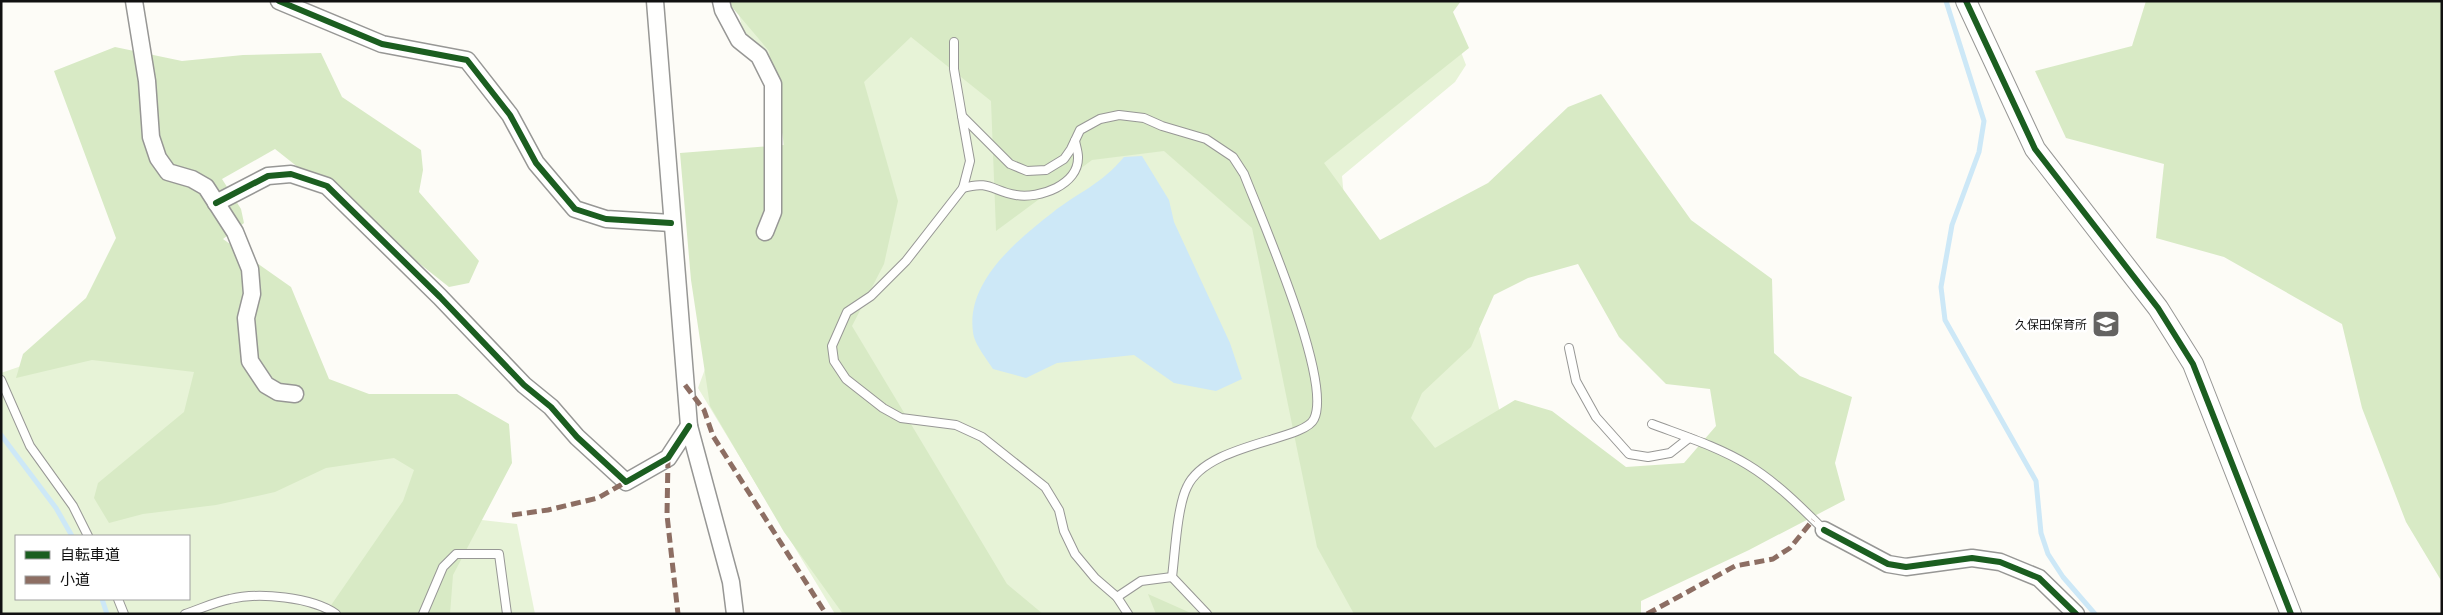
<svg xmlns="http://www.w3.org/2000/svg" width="2443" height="615" font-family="'Noto Serif','Noto Sans JP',serif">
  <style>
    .green { fill: #e7f3d7; fill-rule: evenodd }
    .forest { fill: #d8eac5; fill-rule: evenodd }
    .water { fill: #cde8f7 }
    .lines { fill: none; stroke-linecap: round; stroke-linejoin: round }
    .stream { stroke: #cde8f7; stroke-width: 5 }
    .service-casing { stroke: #979795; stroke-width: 10 }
    .minor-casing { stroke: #979795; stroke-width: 19 }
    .tertiary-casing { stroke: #979795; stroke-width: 22 }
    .service { stroke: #fffffe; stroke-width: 8 }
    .minor { stroke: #fffffe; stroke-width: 16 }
    .tertiary { stroke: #fffffe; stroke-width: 20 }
    .quiet { stroke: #8d6e63; stroke-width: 5; stroke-dasharray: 10 5; stroke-linecap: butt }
    .cycleway-casing { stroke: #fff; stroke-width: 9 }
    .cycleway { stroke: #1b5e20; stroke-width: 6 }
    .labels { text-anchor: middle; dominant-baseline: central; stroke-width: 5; stroke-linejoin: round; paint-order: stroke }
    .poi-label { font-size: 12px; fill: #111; stroke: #fff; text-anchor: end }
  </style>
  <rect width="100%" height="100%" fill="#fdfcf7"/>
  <g class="green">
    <path d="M736,1L1454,34L1466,65L1455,82L1342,176L1349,251L1474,308L1515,473L1521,614H835L698,388L721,326L780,220L786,81L743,32Z"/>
    <path d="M123,331L441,471L439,515L517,524L535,614H1V373ZM16,536H189V599H16Z"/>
  </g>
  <g class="forest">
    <path d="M730,1H1461L1453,12L1469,48L1324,163L1380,240L1488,183L1568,107L1601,94L1691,220L1772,279L1774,353L1800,376L1852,397L1835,463L1845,500L1749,550L1641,601V614H1354L1317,547L1252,228L1164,151L1092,160L996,231L991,101L911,37L864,82L898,201L884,264L852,326L1007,584L1043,614H843L784,532L710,406L691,280L680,153L784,145L769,51L731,6ZM1578,264L1619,337L1666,384L1710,389L1716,426L1684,463L1626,467L1552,411L1515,400L1435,448L1411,418L1422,393L1471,347L1494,295L1528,278Z"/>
    <path d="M2146,1H2442V582L2406,522L2362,408L2342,324L2224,257L2156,238L2164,164L2066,138L2035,71L2132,46Z"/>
    <path d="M115,47L182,61L243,55L321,53L342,97L421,150L423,170L419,192L479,261L469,283L449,287L275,149L222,179L241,209L244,223L223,239L291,287L329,379L369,394H457L509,424L512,463L453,575L450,614H325L403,501L414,470L394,458L326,468L275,492L216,505L143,514L109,523L94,498L98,483L184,412L194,372L92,360L16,378L23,354L86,298L116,238L54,71Z"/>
    <path d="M1148,594L1193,614H1156Z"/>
  </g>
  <path class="water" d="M1142,156L1169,200L1174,222L1230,343L1242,379L1216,391L1174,383L1134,355L1057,363L1026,378L993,369C987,359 974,344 973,332C966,282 1016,241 1052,213C1077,193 1102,184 1124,157Z"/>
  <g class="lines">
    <g class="stream">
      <path d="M1946,1L1984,121L1979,152L1952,225L1941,287L1945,320L2036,481L2041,533L2048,554L2063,577L2095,614"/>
      <path d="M1,435L56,508L72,536"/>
      <path d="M102,599L107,614"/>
    </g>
    <defs>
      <g id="service">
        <path d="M954,42V69L962,116L1010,164L1027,171L1046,170L1064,159L1071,149L1080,130L1100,119L1119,115L1144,118L1162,126L1206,139L1233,157L1244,174C1261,218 1333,381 1314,419C1304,441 1207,443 1187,487C1177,507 1175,554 1172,577L1207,614"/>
        <path d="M962,116L970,161L963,188L906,261L871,296L847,312L832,346L834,361L846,379L883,408L901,418L956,425L982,437L1045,487L1059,510L1064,531L1075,554L1095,578L1117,597L1128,614"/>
        <path d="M963,188C990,180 992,191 1016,195C1039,199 1079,185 1078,157C1078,152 1076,146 1075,141"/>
        <path d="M1569,348L1576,381L1596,417L1629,454L1648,457L1670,453L1689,438"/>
        <path d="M1,380L30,446L73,506L88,536"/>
        <path d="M1652,424C1684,436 1719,447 1748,465C1776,482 1801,507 1824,530"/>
        <path d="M1117,597L1141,581L1172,577"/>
        <path d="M118,599L124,614"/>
        <path d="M185,614C200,609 215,602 230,599C259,592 312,597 336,614"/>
        <path d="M423,614L443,567L456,554H499L507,614"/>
      </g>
      <g id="minor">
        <path d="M134,1L147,81L151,137L158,158L168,172L192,179L206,187L235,232L250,269L252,294L246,318L250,361L266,385L278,392L295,394"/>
        <path d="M279,1L382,44L467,60L510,115L536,163L575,209L606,219L671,223"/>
        <path d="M655,1L689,426L731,582L735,614"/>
        <path d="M721,1L723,10L739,40L759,56L773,84V212L765,232"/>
        <path d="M216,203L268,176L291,174L327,186L440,297L524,385L551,407L577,437L626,482L668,458L689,426"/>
        <path d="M1824,530L1888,564L1906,567L1972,558L2000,562L2039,578L2076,614"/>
      </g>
      <path id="tertiary" d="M1966,1L2035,149L2158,308L2193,364L2291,614"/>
    </defs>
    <use href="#service" class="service-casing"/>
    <use href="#minor" class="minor-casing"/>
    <use href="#tertiary" class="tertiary-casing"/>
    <use href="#service" class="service"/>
    <use href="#minor" class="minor"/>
    <use href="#tertiary" class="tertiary"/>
    <g class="quiet">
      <path d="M685,385L704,410L713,436L826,614"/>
      <path d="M668,458L667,515L678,614"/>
      <path d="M512,515L548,510L598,498L626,482"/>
      <path d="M1647,614L1735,566L1773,559L1790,548L1813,520"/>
    </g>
    <defs>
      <g id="cycleway">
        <path d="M279,1L382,44L467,60L510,115L536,163L575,209L606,219L671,223"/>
        <path d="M1966,1L2035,149L2158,308L2193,364L2291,614"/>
        <path d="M216,203L268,176L291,174L327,186L440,297L524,385L551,407L577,437L626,482L668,458L689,426"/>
        <path d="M1824,530L1888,564L1906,567L1972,558L2000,562L2039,578L2076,614"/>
      </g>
    </defs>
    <use href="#cycleway" class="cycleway-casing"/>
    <use href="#cycleway" class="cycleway"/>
  </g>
  <defs>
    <symbol id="school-square" viewBox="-11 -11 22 22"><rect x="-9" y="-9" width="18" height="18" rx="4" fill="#646362" stroke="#fff"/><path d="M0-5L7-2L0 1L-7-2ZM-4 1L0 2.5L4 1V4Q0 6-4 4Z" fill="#fff"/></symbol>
  </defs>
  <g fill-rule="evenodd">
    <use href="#school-square" x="2090" y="308" width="32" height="32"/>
  </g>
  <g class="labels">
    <g class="poi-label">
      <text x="2087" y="324">久保田保育所</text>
    </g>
  </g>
  <rect width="2443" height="615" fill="none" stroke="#111111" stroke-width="5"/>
  <rect x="15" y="535" width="175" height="65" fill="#ffffff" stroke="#a0a0a0"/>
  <rect x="25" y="551" width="25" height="8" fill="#1b5e20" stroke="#a0a0a0"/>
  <text x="60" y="560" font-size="15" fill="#111111">自転車道</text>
  <rect x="25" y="576" width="25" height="8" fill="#8d6e63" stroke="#a0a0a0"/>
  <text x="60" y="585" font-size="15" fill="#111111">小道</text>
</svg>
